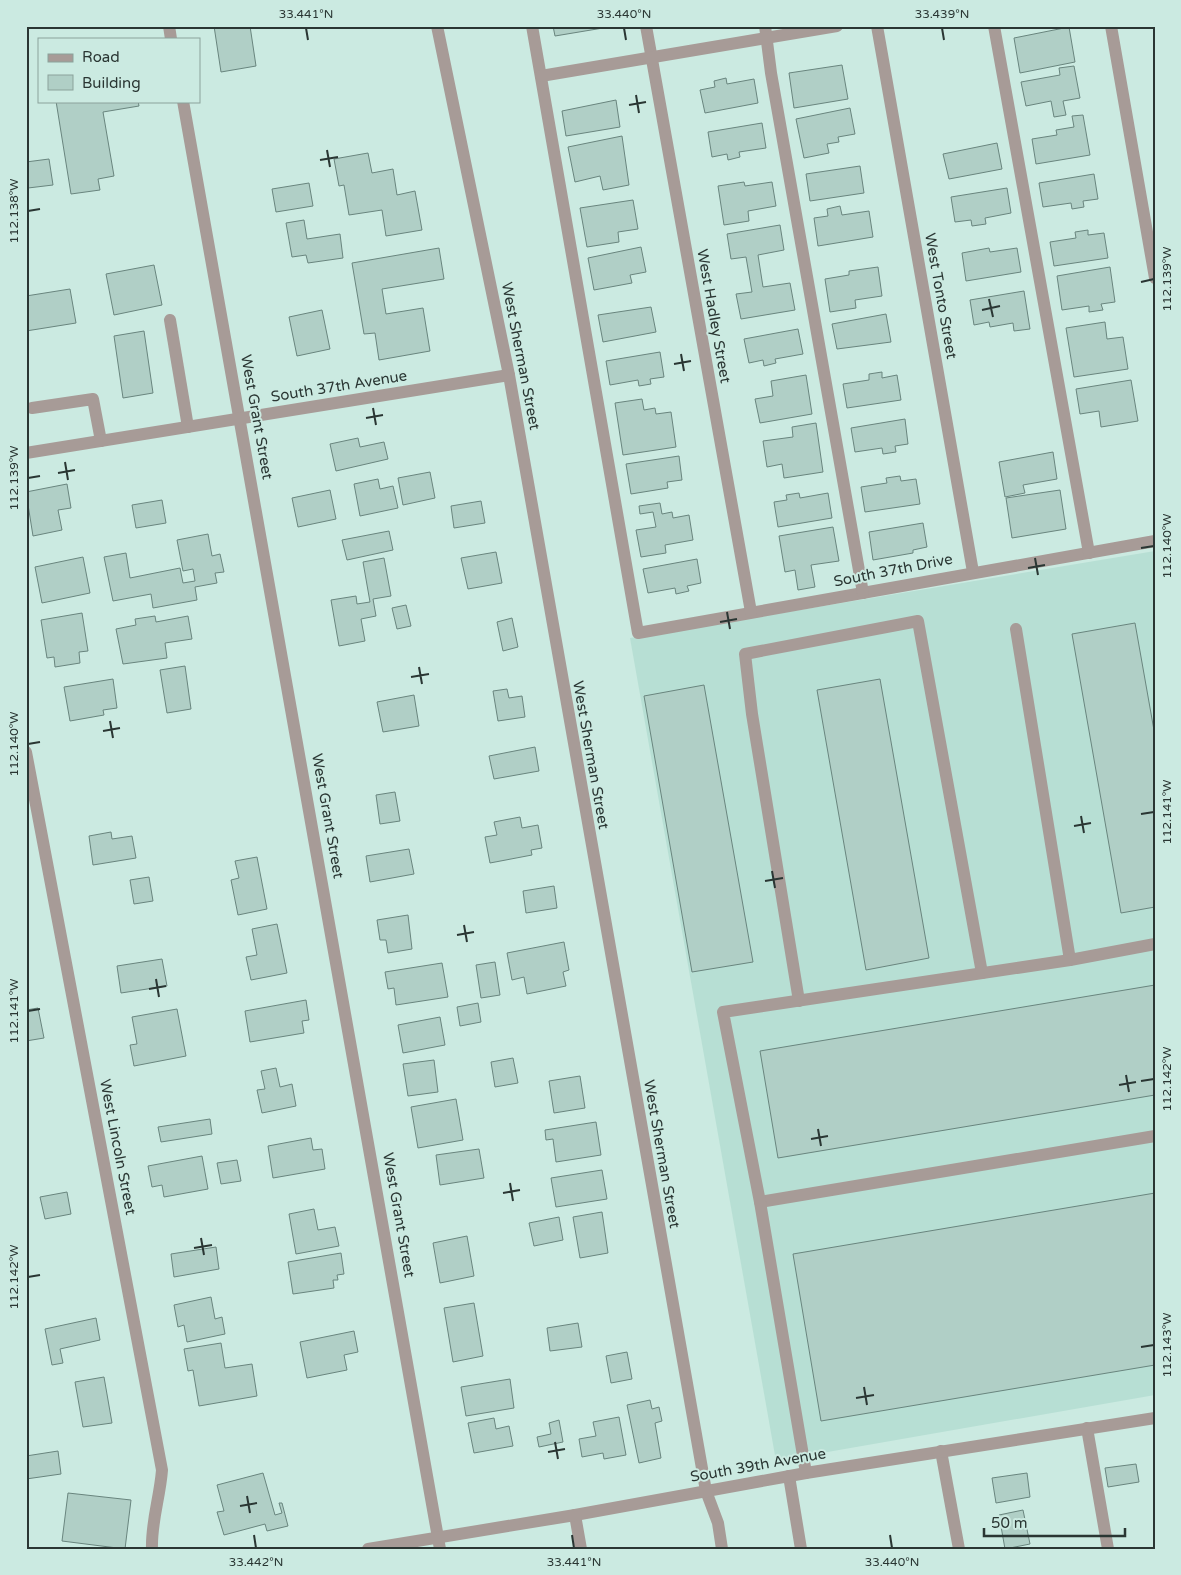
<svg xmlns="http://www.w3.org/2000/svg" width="1181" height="1575" font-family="'Varela Round',sans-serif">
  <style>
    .built { fill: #b7dfd4 }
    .building { fill: #b0cfc6; stroke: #69857e }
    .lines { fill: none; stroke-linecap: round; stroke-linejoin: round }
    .minor { stroke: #a79b97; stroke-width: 12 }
    .ticks { fill: none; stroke: #2a3633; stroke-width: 2 }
    .labels { text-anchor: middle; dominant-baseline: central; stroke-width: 4; stroke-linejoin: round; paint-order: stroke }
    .street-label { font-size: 15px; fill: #2a3633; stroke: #cbeae1 }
    .neatline { fill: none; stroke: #2a3633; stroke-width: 2 }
    .ticks-label { font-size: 12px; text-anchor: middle; fill: #2a3633 }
  </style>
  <rect width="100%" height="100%" fill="#cbeae1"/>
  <path class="built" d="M1155,551V1395L776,1461L630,638Z"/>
  <g class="building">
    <path d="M214,26H250L256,66L221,72Z"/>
    <path d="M553,26H609V27L555,36Z"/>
    <path d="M1069,27L1075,62L1020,73L1014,38Z"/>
    <path d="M842,65L848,99L794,108L789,73Z"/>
    <path d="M1074,66L1080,98L1063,101L1066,115L1054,117L1051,101L1026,106L1021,82L1060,75L1059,68Z"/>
    <path d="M726,78L727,84L754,79L758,103L705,113L700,90L715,87L714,81Z"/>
    <path d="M616,100L620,127L566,136L562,111Z"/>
    <path d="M56,101H138L139,106L103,112L114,176L98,179L100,190L71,194Z"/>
    <path d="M850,108L855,134L838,137L839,142L827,144L829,153L804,158L796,119Z"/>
    <path d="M1083,115L1090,155L1036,164L1032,139L1057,135L1056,130L1074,127L1072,116Z"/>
    <path d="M762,123L766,148L739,152L740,157L728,160L727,154L712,157L708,132Z"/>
    <path d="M622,136L629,185L603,190L600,176L575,182L568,147Z"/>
    <path d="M997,143L1002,169L949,179L943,154Z"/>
    <path d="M368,153L372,173L393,169L397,195L415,191L422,230L386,236L382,210L349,215L344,185L339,186L334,159Z"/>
    <path d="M49,159L53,185L28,188L26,162Z"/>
    <path d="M860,166L864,193L810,201L806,174Z"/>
    <path d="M1094,174L1098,199L1083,201L1084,207L1072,209L1071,203L1043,207L1039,183Z"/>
    <path d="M744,182L745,186L772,182L776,206L748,211L749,221L724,225L718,186Z"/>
    <path d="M309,183L313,206L276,212L272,189Z"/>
    <path d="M1007,188L1011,213L985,218L986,224L972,226L971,220L955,222L951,197Z"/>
    <path d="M633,200L638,229L618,232L619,242L587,247L580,208Z"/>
    <path d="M840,206L842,215L869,211L873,237L818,246L814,218L828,216L827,209Z"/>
    <path d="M304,220L307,239L340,234L343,258L308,263L306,255L292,257L286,223Z"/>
    <path d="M780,225L784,250L758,255L763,287L790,283L795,310L741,319L736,294L752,292L746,257L731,259L727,234Z"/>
    <path d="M1088,230V235L1104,233L1108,258L1054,266L1050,242L1076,238L1075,232Z"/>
    <path d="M641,247L646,272L630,275L632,283L594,290L588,258Z"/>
    <path d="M439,248L444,279L382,289L386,314L423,308L430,351L379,360L375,333L364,334L352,263Z"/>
    <path d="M989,248L990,252L1017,248L1021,272L966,281L962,253Z"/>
    <path d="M154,265L162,305L114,315L106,274Z"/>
    <path d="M878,267L882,296L855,300L856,308L830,312L825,279L849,275V271Z"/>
    <path d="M1110,267L1115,302L1101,304L1103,310L1089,312V306L1062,310L1057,276Z"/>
    <path d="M70,289L76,323L26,331V296Z"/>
    <path d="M1024,291L1030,329L1014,331L1013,323L990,327L989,322L974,325L970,300Z"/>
    <path d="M651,307L656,332L603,342L598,315Z"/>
    <path d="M322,310L330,349L297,356L289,317Z"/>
    <path d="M886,314L891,342L837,349L832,324Z"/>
    <path d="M1105,322L1107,339L1123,337L1128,369L1074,377L1066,328Z"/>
    <path d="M798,329L803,354L775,359L776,363L764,366L763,360L749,363L744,339Z"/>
    <path d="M144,331L153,393L123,398L114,336Z"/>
    <path d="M660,352L664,377L650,379L651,384L639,386L638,380L610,385L606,361Z"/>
    <path d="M882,372V378L897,375L901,400L847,408L843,384L869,380V374Z"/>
    <path d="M806,375L812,414L760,423L755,399L773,396L771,381Z"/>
    <path d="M1131,380L1138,421L1101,427L1099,411L1080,414L1076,389Z"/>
    <path d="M642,399L644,410L655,408L656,414L671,412L676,447L623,455L615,403Z"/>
    <path d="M905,419L908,444L895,446L896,452L883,454L882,448L855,452L851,428Z"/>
    <path d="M816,423L823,472L784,478L782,464L767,467L763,441L793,437L792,427Z"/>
    <path d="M358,438L360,447L384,442L388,459L336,471L330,444Z"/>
    <path d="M1053,452L1057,479L1023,485L1025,493L1005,497L999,462Z"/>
    <path d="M679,456L682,480L667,482L668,488L631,494L626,464Z"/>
    <path d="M430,472L435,498L403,505L398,478Z"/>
    <path d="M900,476L901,481L916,479L920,504L865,512L861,487L887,483L886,478Z"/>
    <path d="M378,479L380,489L393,486L398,508L360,516L354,484Z"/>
    <path d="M67,484L71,508L58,510L62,530L33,536L26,492Z"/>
    <path d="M330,490L336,519L298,527L292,498Z"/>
    <path d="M1060,490L1066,529L1012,538L1006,498Z"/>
    <path d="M799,493L800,498L828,493L832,518L778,527L774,502L787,500L786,495Z"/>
    <path d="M162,500L166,523L136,528L132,505Z"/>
    <path d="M481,501L485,523L454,528L451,506Z"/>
    <path d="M660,503L662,514L672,512L673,518L689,515L693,540L665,545L666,553L641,557L636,530L656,527L653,512L640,514L639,506Z"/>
    <path d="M923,523L927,547L913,550V553L873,560L869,532Z"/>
    <path d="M833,527L839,561L811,565L815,587L798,590L795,570L785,572L779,536Z"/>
    <path d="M389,531L393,550L347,560L342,540Z"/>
    <path d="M208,534L212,556L220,554L224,572L215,573L217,583L195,587L197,600L153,608L151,594L113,601L104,557L126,553L130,578L180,568L183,583L195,581L193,569L183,571L177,540Z"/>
    <path d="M496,552L502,583L468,589L461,558Z"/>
    <path d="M83,557L90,593L42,603L35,567Z"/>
    <path d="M384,558L391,596L373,599L376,616L361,619L365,641L339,646L331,600L356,596L357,604L370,602L363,562Z"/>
    <path d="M697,559L701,583L687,586L689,591L676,594L675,588L648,593L643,569Z"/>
    <path d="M406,605L411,626L397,629L392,608Z"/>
    <path d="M82,613L88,651L79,652L80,663L55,667L54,657L47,658L41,620Z"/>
    <path d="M155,616L156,622L188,616L192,639L165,643L167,658L123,664L116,629L136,625L135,619Z"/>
    <path d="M512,618L518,647L503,651L497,622Z"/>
    <path d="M1135,623L1155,736V907L1121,913L1072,634Z"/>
    <path d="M185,666L191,709L167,713L160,670Z"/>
    <path d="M113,679L117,708L103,710L104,715L70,721L64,687Z"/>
    <path d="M880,679L929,958L866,970L817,690Z"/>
    <path d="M704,685L753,962L692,972L644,696Z"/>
    <path d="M507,689L509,698L522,696L525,717L498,721L493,691Z"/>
    <path d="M414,695L419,726L383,732L377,702Z"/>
    <path d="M535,747L539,771L494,779L489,756Z"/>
    <path d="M395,792L400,821L380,824L376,795Z"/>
    <path d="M520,817L522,828L538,825L542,848L531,850L532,855L490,863L485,837L497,835L494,822Z"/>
    <path d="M111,832L112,839L132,836L136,858L93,865L89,836Z"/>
    <path d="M409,849L414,874L370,882L366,856Z"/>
    <path d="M257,857L267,909L238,915L231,880L239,878L235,861Z"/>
    <path d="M149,877L153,901L134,904L130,880Z"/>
    <path d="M554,886L557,908L526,913L523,891Z"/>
    <path d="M408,915L412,949L388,953L386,940H380L377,920Z"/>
    <path d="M277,924L287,973L251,980L246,957L257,955L252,929Z"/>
    <path d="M564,942L569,970L563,972L566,986L527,994L524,977L512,980L507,953Z"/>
    <path d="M162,959L167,986L121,993L117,966Z"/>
    <path d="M495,962L500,995L481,998L476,965Z"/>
    <path d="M442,963L448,997L396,1005L394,988L388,989L385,972Z"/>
    <path d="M1155,985V1095L778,1158L760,1051Z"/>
    <path d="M306,1000L309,1020L302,1021L304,1033L250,1042L245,1011Z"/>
    <path d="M478,1003L481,1022L460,1026L457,1007Z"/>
    <path d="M38,1008L44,1038L26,1041V1010Z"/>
    <path d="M177,1009L186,1056L134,1066L130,1045L137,1044L132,1017Z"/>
    <path d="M440,1017L445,1045L403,1053L398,1025Z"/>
    <path d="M513,1058L518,1083L495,1087L491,1062Z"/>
    <path d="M434,1060L438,1092L408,1096L403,1064Z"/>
    <path d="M276,1068L280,1087L292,1084L296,1106L262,1113L257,1090L265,1089L261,1071Z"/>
    <path d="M580,1076L585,1108L554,1113L549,1081Z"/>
    <path d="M456,1099L463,1140L418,1148L411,1107Z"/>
    <path d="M210,1119L212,1134L161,1142L158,1127Z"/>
    <path d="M596,1122L601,1155L556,1162L553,1139L546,1140L545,1130Z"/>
    <path d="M311,1138L313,1150L322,1149L325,1169L273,1178L268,1146Z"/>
    <path d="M479,1149L484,1178L440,1185L436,1155Z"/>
    <path d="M202,1156L208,1189L164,1197L162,1185L152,1187L148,1166Z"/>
    <path d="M237,1160L241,1181L221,1184L217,1163Z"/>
    <path d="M602,1170L607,1199L556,1207L551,1178Z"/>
    <path d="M67,1192L71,1214L45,1219L40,1197Z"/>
    <path d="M1155,1193V1365L821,1421L793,1254Z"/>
    <path d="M314,1209L318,1230L335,1227L339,1246L296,1254L289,1214Z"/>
    <path d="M602,1212L608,1253L580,1258L573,1217Z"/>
    <path d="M559,1217L563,1240L534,1246L529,1223Z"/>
    <path d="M467,1236L474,1276L440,1283L433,1243Z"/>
    <path d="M216,1247L219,1269L174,1277L171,1254Z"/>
    <path d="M341,1253L344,1274L337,1275L338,1280H333L334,1288L293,1294L288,1262Z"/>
    <path d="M211,1297L215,1319L222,1317L225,1334L187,1342L184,1325L178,1327L174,1305Z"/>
    <path d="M474,1303L483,1356L453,1362L444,1308Z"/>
    <path d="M96,1318L100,1340L60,1349L63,1363L52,1365L45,1329Z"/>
    <path d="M578,1323L582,1347L550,1351L547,1328Z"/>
    <path d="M354,1331L358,1352L344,1355L347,1370L307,1378L300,1342Z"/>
    <path d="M221,1343L225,1368L252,1364L257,1396L199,1406L193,1370L188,1371L184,1349Z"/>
    <path d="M627,1352L632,1379L611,1383L606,1356Z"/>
    <path d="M104,1377L112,1423L83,1427L75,1382Z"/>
    <path d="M510,1379L514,1408L466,1416L461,1387Z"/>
    <path d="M650,1400L652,1409L659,1407L662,1421L655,1423L661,1458L639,1463L627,1405Z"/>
    <path d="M619,1417L626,1455L604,1459L603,1453L582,1457L579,1439L596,1436L593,1422Z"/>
    <path d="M494,1418L496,1429L509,1426L513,1446L474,1453L468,1423Z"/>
    <path d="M559,1420L563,1442L539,1447L537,1437L551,1434L549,1423Z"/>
    <path d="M58,1451L61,1474L26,1479V1456Z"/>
    <path d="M1136,1464L1139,1482L1108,1487L1105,1468Z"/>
    <path d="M263,1473L275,1515L282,1513L279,1503H282L288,1526L267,1531L265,1524L224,1535L217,1512L224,1511L217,1485Z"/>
    <path d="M1027,1473L1030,1497L996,1503L992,1478Z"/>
    <path d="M68,1493L131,1500L125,1549L62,1541Z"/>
    <path d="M1023,1510L1030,1544L1005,1549L999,1515Z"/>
  </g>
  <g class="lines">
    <g class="minor">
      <path d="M169,26L171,39"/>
      <path d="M437,26L509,375L706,1491L718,1523L722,1549"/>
      <path d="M532,26L638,633L1155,541"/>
      <path d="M646,26L751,612"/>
      <path d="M765,26L771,73L863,593"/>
      <path d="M877,26L973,572"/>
      <path d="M994,26L1089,553"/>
      <path d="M1111,26L1155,278"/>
      <path d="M541,76L837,26"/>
      <path d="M183,101L440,1549"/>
      <path d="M170,320L188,427"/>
      <path d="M32,408L93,399L101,441"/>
      <path d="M26,453L509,375"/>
      <path d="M1016,629L1070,960"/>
      <path d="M26,752L162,1470C160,1497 151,1522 152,1549"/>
      <path d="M799,1001L752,714L745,654L918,621L982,973"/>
      <path d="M760,1202L1155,1136"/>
      <path d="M1087,1428L1108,1549"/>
      <path d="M941,1451L959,1549"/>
      <path d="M806,1473L760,1202L723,1012L1070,960L1155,944"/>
      <path d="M789,1476L801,1549"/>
      <path d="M575,1515L581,1549"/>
      <path d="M368,1549L575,1515L806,1473L1155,1418"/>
    </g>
  </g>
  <path class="ticks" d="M306,28L308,40M624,28L626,40M942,28L944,40M636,95L639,113M629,105L646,102M327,150L330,167M320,160L338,157M28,211L40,209M1141,282L1154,279M989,299L993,317M982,310L1000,306M681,354L684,371M674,364L691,361M373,408L376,425M366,418L383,415M65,462L68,480M58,473L75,470M28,478L40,476M1141,548L1154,546M1035,558L1038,575M1028,568L1045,565M727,612L730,629M720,622L737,619M419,667L422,684M411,677L429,674M110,721L113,738M103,731L120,728M28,744L40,742M1141,814L1154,812M1081,816L1084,833M1074,826L1091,823M772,871L775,888M765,881L783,878M464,925L467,942M457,935L474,932M156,979L159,997M149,989L166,986M28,1011L40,1009M1126,1075L1129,1092M1141,1081L1154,1079M1119,1085L1136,1082M818,1129L821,1146M811,1139L828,1136M510,1183L513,1201M503,1193L520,1190M201,1238L204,1255M194,1248L212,1245M28,1277L40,1275M1141,1347L1154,1345M864,1387L867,1405M856,1398L874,1395M555,1442L558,1459M548,1452L565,1449M247,1496L250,1513M240,1506L257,1503M254,1535L256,1548M572,1535L574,1548M890,1535L892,1548"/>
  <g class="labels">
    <g class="street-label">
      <text transform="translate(941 296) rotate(80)">West Tonto Street</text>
      <text transform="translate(714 316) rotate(80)">West Hadley Street</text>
      <text transform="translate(521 356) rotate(79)">West Sherman Street</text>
      <text transform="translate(339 386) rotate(-9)">South 37th Avenue</text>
      <text transform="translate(257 417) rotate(80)">West Grant Street</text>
      <text transform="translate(893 570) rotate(-11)">South 37th Drive</text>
      <text transform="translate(591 755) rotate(80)">West Sherman Street</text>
      <text transform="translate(328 816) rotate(80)">West Grant Street</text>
      <text transform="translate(118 1147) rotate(79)">West Lincoln Street</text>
      <text transform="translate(662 1154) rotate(80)">West Sherman Street</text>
      <text transform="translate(399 1215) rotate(80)">West Grant Street</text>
      <text transform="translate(758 1465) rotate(-10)">South 39th Avenue</text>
    </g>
  </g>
  <rect width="1181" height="1575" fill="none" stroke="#cbeae1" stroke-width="55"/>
  <rect x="38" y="38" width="162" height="65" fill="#cbeae1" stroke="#8ba29b"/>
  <rect x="48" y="54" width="25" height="8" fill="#a79b97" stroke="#8ba29b"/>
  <text x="82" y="62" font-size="15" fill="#2a3633">Road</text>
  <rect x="48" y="75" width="25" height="15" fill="#b0cfc6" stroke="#8ba29b"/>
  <text x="82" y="88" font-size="15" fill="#2a3633">Building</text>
  <path d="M984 1528v8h141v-8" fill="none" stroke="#2a3633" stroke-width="2.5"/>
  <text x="991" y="1528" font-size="15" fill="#2a3633" stroke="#cbeae1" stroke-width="4" paint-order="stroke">50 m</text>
  <rect x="28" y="28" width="1126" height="1520" class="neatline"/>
  <g class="ticks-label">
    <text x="306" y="18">33.441°N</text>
    <text x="624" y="18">33.440°N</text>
    <text x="942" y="18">33.439°N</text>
    <text transform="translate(14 211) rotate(-90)" y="4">112.138°W</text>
    <text transform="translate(1167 279) rotate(-90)" y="4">112.139°W</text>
    <text transform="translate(14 478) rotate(-90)" y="4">112.139°W</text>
    <text transform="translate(1167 546) rotate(-90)" y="4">112.140°W</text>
    <text transform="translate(14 744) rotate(-90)" y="4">112.140°W</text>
    <text transform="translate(1167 812) rotate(-90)" y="4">112.141°W</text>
    <text transform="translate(14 1011) rotate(-90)" y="4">112.141°W</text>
    <text transform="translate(1167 1079) rotate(-90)" y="4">112.142°W</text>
    <text transform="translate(14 1277) rotate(-90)" y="4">112.142°W</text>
    <text transform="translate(1167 1345) rotate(-90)" y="4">112.143°W</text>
    <text x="256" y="1566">33.442°N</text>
    <text x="574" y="1566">33.441°N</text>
    <text x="892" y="1566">33.440°N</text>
  </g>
</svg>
